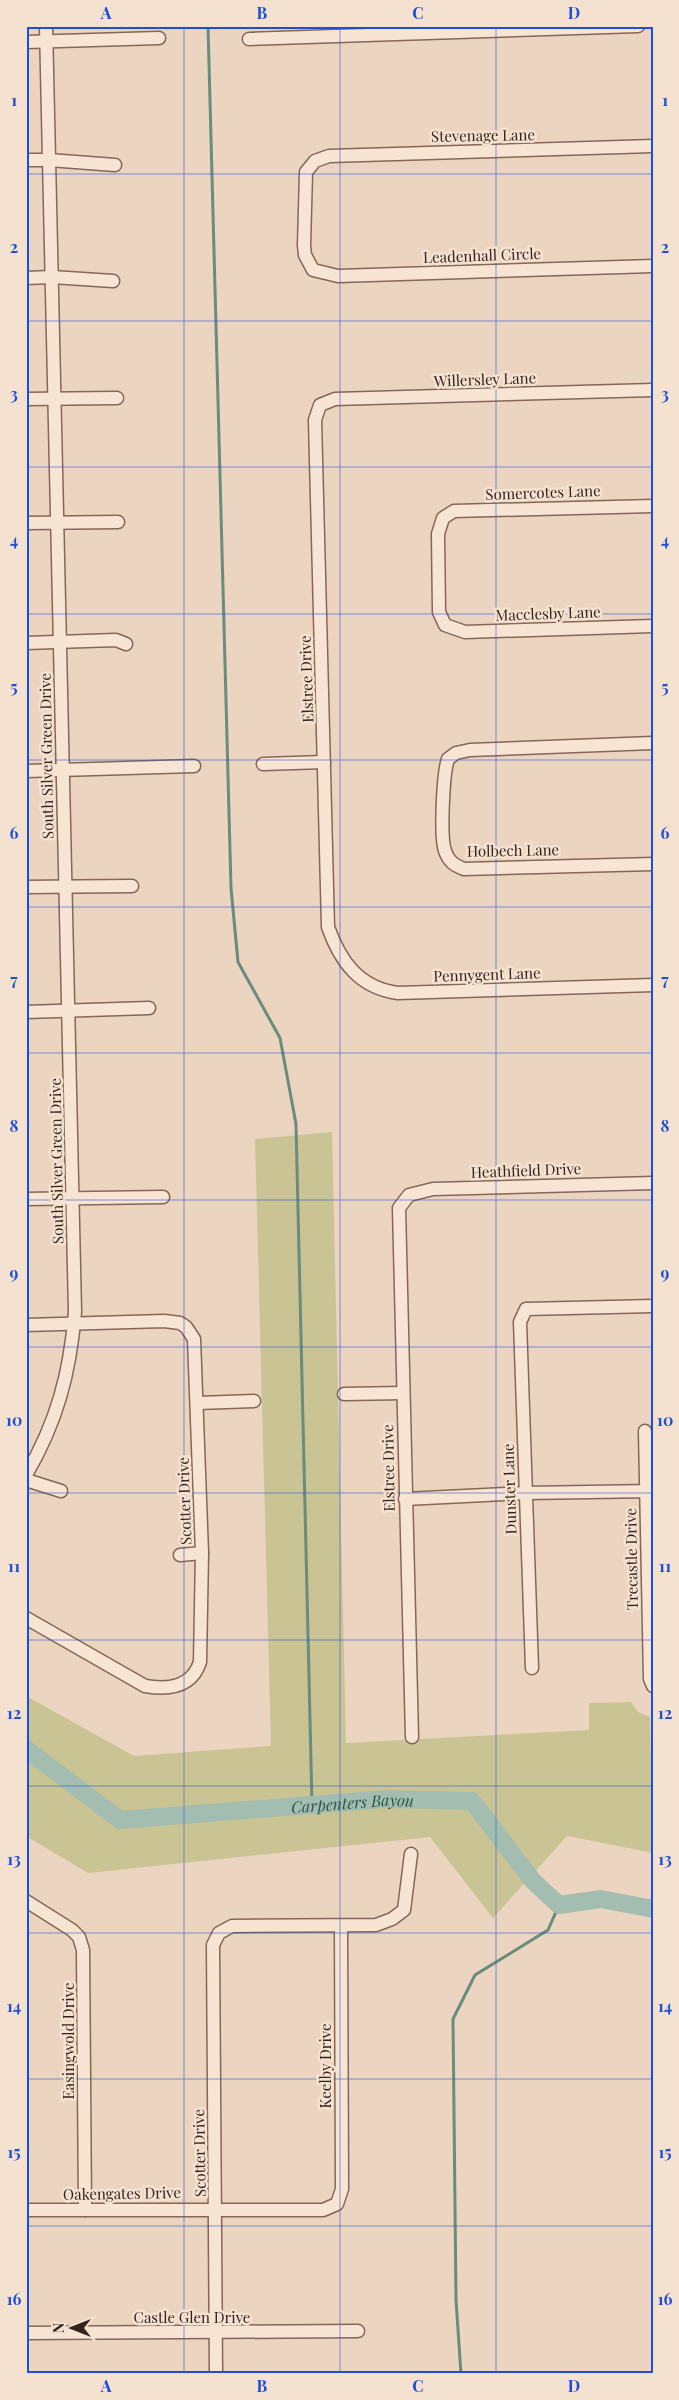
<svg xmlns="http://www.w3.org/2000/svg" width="679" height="2400" font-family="'Playfair Display',serif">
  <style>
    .green { fill: #cac494 }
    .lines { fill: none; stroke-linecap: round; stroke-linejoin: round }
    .stream { stroke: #6a8c7c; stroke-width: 3 }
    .river { stroke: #a3beb0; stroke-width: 18 }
    .street-casing { stroke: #856658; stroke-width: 15 }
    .street { stroke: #f8e4d2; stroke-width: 12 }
    .grid { fill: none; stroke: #1d4ed8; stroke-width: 1; stroke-opacity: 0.55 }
    .labels { text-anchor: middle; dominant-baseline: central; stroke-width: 5; stroke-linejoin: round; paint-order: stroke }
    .street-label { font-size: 15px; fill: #34231d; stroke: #f4e1cf }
    .water-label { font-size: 16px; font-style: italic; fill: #2c5448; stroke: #f4e1cf }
    .neatline { fill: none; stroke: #1d4ed8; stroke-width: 2 }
    .grid-label { font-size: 16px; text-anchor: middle; font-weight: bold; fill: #1d4ed8 }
  </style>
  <rect width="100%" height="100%" fill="#ecd5c0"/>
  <path class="green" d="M332,1132L346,1743L589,1730V1703L631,1702L638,1712L650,1717L653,1853L567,1836L493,1918L430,1837L88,1873L26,1836V1696L134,1756L271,1746L255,1139Z"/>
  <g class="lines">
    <g class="stream">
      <path d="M208,26L231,888L238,962L280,1038L296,1124L312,1805"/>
      <path d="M461,2374L456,2300L453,2019L475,1975L548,1930L559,1905"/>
    </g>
    <path class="river" id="s1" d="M26,1749L120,1820L386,1799L472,1801L533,1881L559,1905L601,1899L653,1909"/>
    <defs>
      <g id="street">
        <path d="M249,39L638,26"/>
        <path d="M26,42L159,38"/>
        <path d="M653,146L329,156L315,161L306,172L304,245L305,255L313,270L338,276L653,266"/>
        <path d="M26,160H49L115,165"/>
        <path d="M26,278L52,277L113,281"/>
        <path d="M653,390L335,399L320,405L315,420L328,927C340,961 359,988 398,993L653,985"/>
        <path d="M26,399L117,398"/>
        <path d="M653,506L454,511L443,518L438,534L439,612L445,625L465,632L653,626"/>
        <path d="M26,523L118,522"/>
        <path d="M26,643L116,640L126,644"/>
        <path d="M653,743L470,750L456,753L448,759C443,774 440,837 445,851C449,862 454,865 464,869L653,864"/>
        <path d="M263,764L324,762"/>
        <path d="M26,771L194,766"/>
        <path d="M26,887L132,886"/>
        <path d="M26,1012L149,1008"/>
        <path d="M26,1199L163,1197"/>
        <path d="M26,1325L164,1321L180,1323L186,1327L194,1339L202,1553L200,1662C192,1687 169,1690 145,1686L26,1618"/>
        <path d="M344,1394L403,1393"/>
        <path d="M198,1403L254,1401"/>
        <path d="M645,1431L650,1679L653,1686"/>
        <path d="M26,1475C57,1422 70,1373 75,1312L46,26"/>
        <path d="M26,1480L61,1491"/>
        <path d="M405,1499L526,1493L653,1491"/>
        <path d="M180,1555L202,1553"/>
        <path d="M532,1668L520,1322L526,1309L653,1306"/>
        <path d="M412,1737L399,1208L409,1195L433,1189L653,1183"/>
        <path d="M26,1901L72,1930L79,1937L83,1950L85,2210"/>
        <path d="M26,2210H323L337,2204L342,2189L341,1926"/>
        <path d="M26,2333L358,2331"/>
        <path d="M216,2374L213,1945L219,1933L232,1926L376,1925L392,1919L404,1910L411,1854"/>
      </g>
    </defs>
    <use href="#street" class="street-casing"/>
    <use href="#street" class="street"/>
  </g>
  <path class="grid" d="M184,26V2374M340,26V2374M496,26V2374M26,174H653M26,321H653M26,467H653M26,614H653M26,760H653M26,907H653M26,1053H653M26,1200H653M26,1347H653M26,1493H653M26,1640H653M26,1786H653M26,1933H653M26,2079H653M26,2226H653"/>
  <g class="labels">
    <g class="street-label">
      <text transform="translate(483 135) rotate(-1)">Stevenage Lane</text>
      <text transform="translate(482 255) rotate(-2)">Leadenhall Circle</text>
      <text transform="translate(485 379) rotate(-2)">Willersley Lane</text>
      <text transform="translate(543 492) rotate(-2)">Somercotes Lane</text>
      <text transform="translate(548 613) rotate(-2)">Macclesby Lane</text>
      <text transform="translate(306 679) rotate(-92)">Elstree Drive</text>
      <text transform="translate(46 756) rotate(-91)">South Silver Green Drive</text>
      <text transform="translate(513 850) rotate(-1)">Holbech Lane</text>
      <text transform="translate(487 974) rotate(-2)">Pennygent Lane</text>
      <text transform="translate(56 1161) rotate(-91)">South Silver Green Drive</text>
      <text transform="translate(526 1170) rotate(-2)">Heathfield Drive</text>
      <text transform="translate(388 1468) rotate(-91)">Elstree Drive</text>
      <text transform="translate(509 1489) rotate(-92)">Dunster Lane</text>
      <text transform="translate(184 1501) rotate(-92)">Scotter Drive</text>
      <text transform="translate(631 1559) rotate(-91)">Trecastle Drive</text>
      <text transform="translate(68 2041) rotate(-90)">Easingwold Drive</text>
      <text transform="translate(325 2066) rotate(-90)">Keelby Drive</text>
      <text transform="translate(199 2153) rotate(-91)">Scotter Drive</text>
      <text transform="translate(122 2193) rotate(-1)">Oakengates Drive</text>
      <text x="192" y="2317">Castle Glen Drive</text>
    </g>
    <g class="water-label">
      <text stroke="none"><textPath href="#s1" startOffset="351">Carpenters Bayou</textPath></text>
    </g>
  </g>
  <rect width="679" height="2400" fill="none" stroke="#f4e1cf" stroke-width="55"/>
  <g transform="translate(72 2328) rotate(270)" stroke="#f4e1cf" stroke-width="4" paint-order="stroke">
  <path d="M0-4L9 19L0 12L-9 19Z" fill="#34231d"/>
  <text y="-8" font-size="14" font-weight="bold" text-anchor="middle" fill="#34231d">N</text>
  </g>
  <rect x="28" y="28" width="624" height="2344" class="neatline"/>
  <g class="grid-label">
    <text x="106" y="19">A</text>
    <text x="262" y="19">B</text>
    <text x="418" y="19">C</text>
    <text x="574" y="19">D</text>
    <text x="14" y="106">1</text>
    <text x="665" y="106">1</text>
    <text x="14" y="253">2</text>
    <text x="665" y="253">2</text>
    <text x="14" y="400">3</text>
    <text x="665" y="400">3</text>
    <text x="14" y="546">4</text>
    <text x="665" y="546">4</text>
    <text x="14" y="693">5</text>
    <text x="665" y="693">5</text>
    <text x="14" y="839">6</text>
    <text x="665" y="839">6</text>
    <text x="14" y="986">7</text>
    <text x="665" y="986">7</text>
    <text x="14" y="1132">8</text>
    <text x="665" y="1132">8</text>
    <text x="14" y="1279">9</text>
    <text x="665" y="1279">9</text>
    <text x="14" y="1426">10</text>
    <text x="665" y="1426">10</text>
    <text x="14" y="1572">11</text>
    <text x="665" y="1572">11</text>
    <text x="14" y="1719">12</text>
    <text x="665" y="1719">12</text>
    <text x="14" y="1865">13</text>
    <text x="665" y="1865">13</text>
    <text x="14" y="2012">14</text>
    <text x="665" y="2012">14</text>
    <text x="14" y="2158">15</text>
    <text x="665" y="2158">15</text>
    <text x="14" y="2305">16</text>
    <text x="665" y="2305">16</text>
    <text x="106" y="2392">A</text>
    <text x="262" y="2392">B</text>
    <text x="418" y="2392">C</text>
    <text x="574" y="2392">D</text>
  </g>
</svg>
